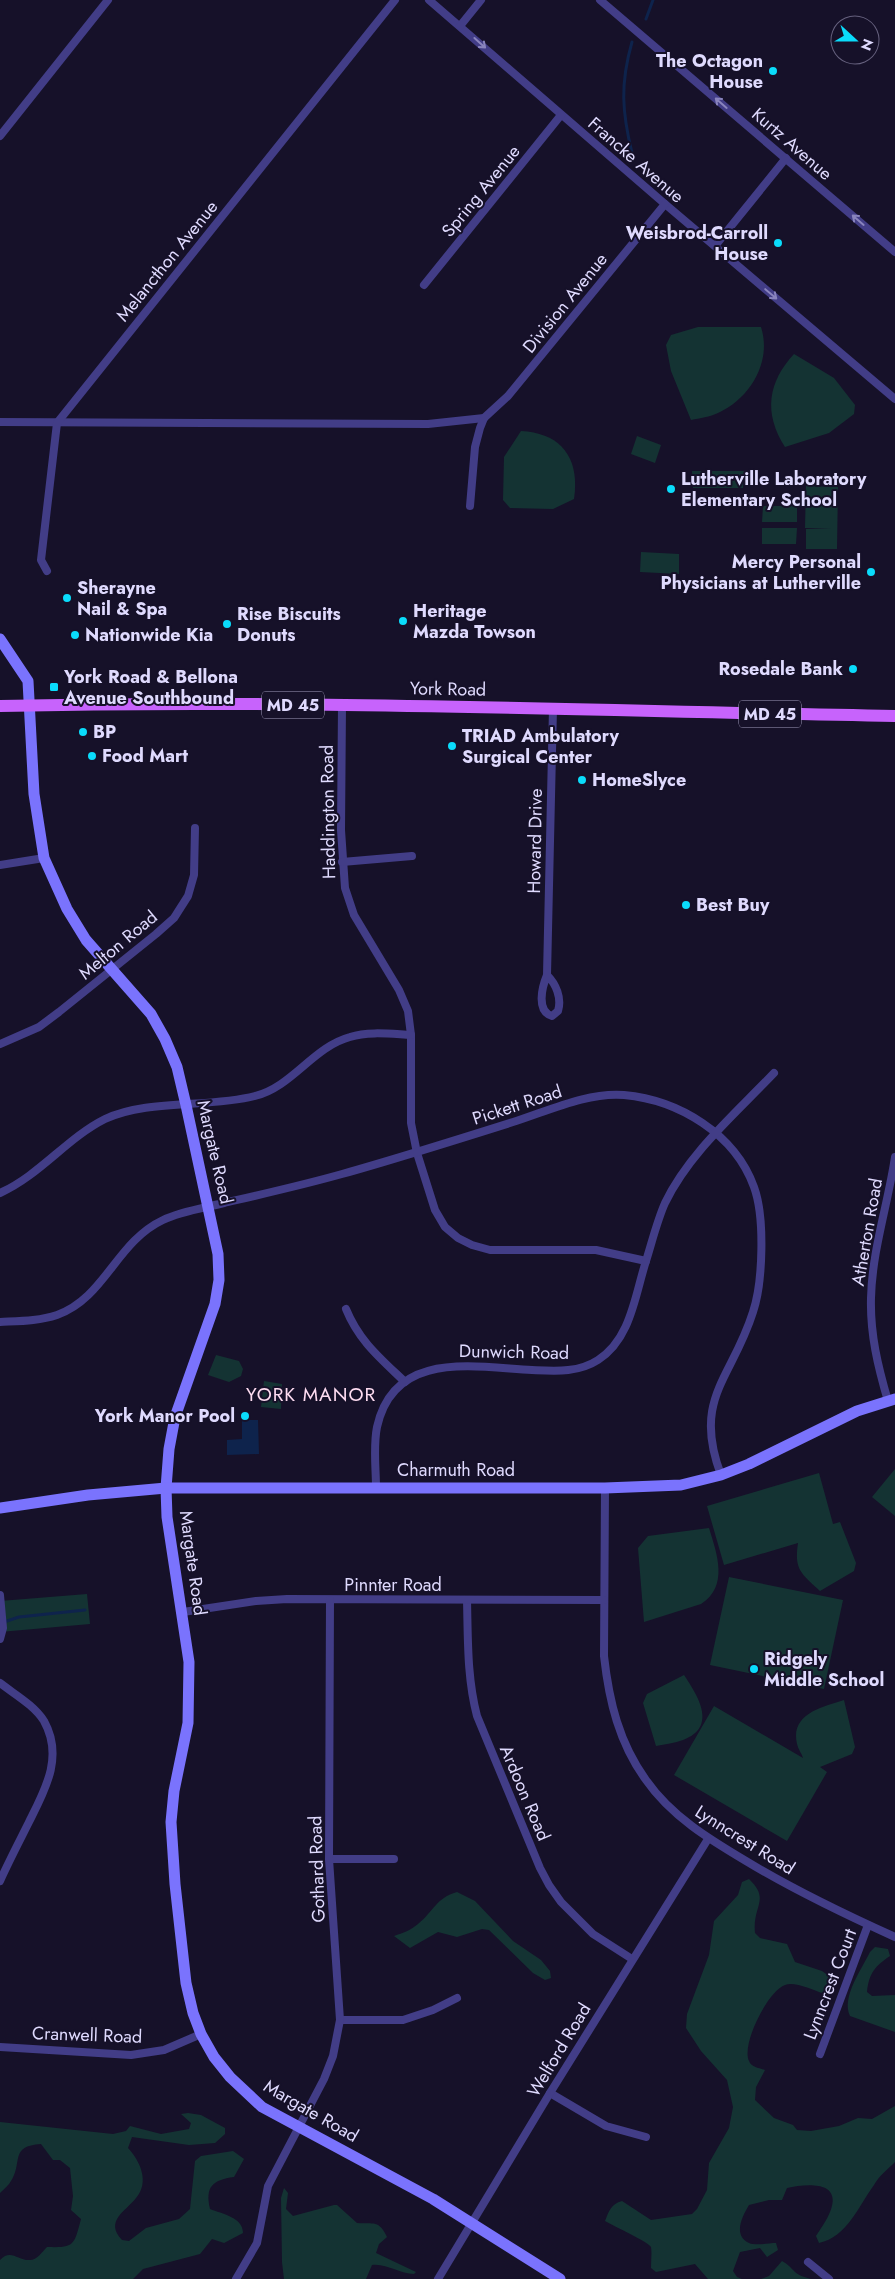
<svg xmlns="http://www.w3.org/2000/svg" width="895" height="2279" font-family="Jost,sans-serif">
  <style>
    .green { fill: #143333 }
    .water { fill: #0e234c }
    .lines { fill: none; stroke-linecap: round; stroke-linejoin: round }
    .stream { stroke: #0e234c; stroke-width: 3 }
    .street { stroke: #423d87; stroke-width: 8 }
    .secondary { stroke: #7a73fd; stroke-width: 11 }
    .primary { stroke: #c763fc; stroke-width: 12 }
    .oneway { stroke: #8984bd }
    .poi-dot { fill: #0adcfb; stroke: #161129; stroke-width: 2 }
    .labels { text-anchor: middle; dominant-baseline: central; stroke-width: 4; stroke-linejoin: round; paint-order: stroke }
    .shield { fill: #161129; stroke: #a39ebe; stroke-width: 1 }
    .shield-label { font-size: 16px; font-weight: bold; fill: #dfdafe }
    .poi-label { font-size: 18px; font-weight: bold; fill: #dfdafe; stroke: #161129; text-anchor: start }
    .street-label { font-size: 18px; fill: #dfdafe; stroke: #161129 }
    .neighbourhood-label { font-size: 19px; letter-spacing: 1px; fill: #fedcf1; stroke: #161129 }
  </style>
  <rect width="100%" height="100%" fill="#161129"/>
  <g class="green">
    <path d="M698,327H761C772,361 751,398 718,413C710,417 700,418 691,420L671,371L666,345L671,335Z"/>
    <path d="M794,354L834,378L855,405L854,414L829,433L785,447C763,413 768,382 794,354Z"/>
    <path d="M521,431C562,433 580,459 574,499L553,509L510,508L503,500L504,457Z"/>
    <path d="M637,436L661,445L655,463L631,454Z"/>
    <path d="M692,471H744L743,488H693Z"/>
    <path d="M806,486L838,487L837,549H806V529H831L805,528Z"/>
    <path d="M763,506H797V522H762Z"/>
    <path d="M762,528H797L796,544H762Z"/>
    <path d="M641,552L679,554V574L640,572Z"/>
    <path d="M216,1355L239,1361L243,1369L241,1376L229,1382L208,1375Z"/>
    <path d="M264,1381L282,1384L281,1409L261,1407Z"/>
    <path d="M895,1469V1516L872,1497Z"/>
    <path d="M819,1473L833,1524L840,1522L856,1563L854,1571L820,1591C801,1573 794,1570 798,1543L724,1565L707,1506Z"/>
    <path d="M709,1528C717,1554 729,1586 701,1604L644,1622L638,1548L648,1536Z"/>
    <path d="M729,1577L843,1600L824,1689L710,1665Z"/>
    <path d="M87,1594L90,1624L0,1632V1601Z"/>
    <path d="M684,1675C698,1696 718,1727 683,1740C675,1743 665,1744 656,1746L643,1703L647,1694Z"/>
    <path d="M844,1700L855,1747L852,1754L820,1767L827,1772L787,1841L674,1775L714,1706L803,1758C802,1754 798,1749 797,1744C790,1714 822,1707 844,1700Z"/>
    <path d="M749,1879C771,1900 752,1906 755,1933L760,1938L787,1944L795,1962L822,1971L833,1979V1986L822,1993C813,1990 794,1981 785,1985C768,1991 741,2044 749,2061C751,2067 759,2068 765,2070L756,2087L755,2100L774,2118L793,2125L797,2130L811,2131L839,2126L858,2118L872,2119L895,2106V2162C888,2169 879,2176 874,2185C858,2207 847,2237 819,2243L816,2236C821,2228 827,2220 830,2212C843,2180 806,2184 787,2188L782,2200H769L749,2205C743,2215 732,2235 749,2243C756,2246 768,2243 776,2243L778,2250L767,2257L760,2248L740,2252L733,2271L737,2277L742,2279H708L695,2264L656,2272L651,2268C651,2261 652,2253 651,2247C649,2242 613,2226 605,2221C609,2211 611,2204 622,2201L651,2220L692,2214L697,2209L707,2190L709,2163L729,2128L733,2107L727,2080L701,2051L686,2028L687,2014L709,1955L714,1921L738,1895L742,1882Z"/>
    <path d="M457,1892L475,1901L513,1941L541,1960L550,1971L551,1978L545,1980L533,1973L489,1930L482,1929L457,1937L438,1932L410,1948L394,1936C403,1933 411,1930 418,1924C434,1911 436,1898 457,1892Z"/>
    <path d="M875,1947L888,1949L890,1956C875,1966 869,1973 867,1992L872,1996L895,1995V2032L850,2016C841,1997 862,1969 870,1952Z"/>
    <path d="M188,2113L201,2115L225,2128V2134L215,2143L189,2145L132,2137L128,2148C140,2161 150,2182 136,2198C126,2211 104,2221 122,2240L129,2241L146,2228L179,2219L190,2209L195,2161L201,2156L233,2151L244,2159L234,2177C212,2180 205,2187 210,2209C222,2214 243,2217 243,2233L224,2243L212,2239L200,2254L143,2269L133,2279H0V2260C11,2248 18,2261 30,2260C37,2260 42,2252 47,2247C75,2248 74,2245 81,2219L71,2210L73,2196L70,2168L60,2160H53L41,2144C9,2146 23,2163 11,2181C9,2185 4,2189 0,2193V2122L113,2134L126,2131L130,2126L161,2134L189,2129L191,2123L181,2114Z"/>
    <path d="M284,2188L288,2193L286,2209L293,2216L334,2205H337L357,2223C374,2224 379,2220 387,2237L379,2244L376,2253L416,2272L414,2274C400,2274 386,2263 372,2265L366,2279H284L282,2262L281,2198Z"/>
    <path d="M782,2261C796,2269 791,2274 811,2279H761L769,2276Z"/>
  </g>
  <path class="water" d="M242,1420H258L259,1454L227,1455V1440L242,1439Z"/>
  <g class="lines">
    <g class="stream">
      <path d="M646,19L653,0"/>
      <path d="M628,160L632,153C622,112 620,84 632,42"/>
      <path d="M4,1622L19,1617L85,1610"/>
    </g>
    <g class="street">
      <path d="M429,0L665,204L895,399"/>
      <path d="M600,0L895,252"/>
      <path d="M460,26L481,0"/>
      <path d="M0,136L108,0"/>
      <path d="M715,246L786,158"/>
      <path d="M424,285L561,115"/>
      <path d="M0,422L428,424L484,418"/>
      <path d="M470,506L475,447L480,428L484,418L508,396L665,204"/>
      <path d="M47,571L41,560L57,423L395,0"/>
      <path d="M342,705L341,830L345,888L354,915L399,990L408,1011L411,1035V1123L417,1153L435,1210L445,1227L458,1238L472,1245L490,1250H596L646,1261"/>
      <path d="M342,862L412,856"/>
      <path d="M0,865L44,858"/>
      <path d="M547,975C556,984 562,998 558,1011L552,1016C536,1011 542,987 547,975L553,708"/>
      <path d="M0,1044L39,1027L59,1012L156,934L174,918L188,896L194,875L195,828"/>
      <path d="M0,1193C40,1175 67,1138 105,1119C147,1099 209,1108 255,1096C292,1087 313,1047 350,1037C369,1031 391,1034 411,1035"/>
      <path d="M346,1309C359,1341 380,1358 405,1382"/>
      <path d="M0,1322C19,1321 39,1321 57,1315C105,1298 116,1242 163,1220C181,1211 204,1208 224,1203C263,1194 303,1185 342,1174C399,1158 456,1140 513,1122C548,1111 587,1092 624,1095C679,1100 735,1134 754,1187C765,1217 763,1282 753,1312C732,1379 692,1398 721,1475"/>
      <path d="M888,1401C878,1367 870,1334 871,1298C872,1251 888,1204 895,1157"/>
      <path d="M376,1488C376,1468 373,1447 377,1427C394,1350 473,1367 532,1370C555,1371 578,1373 598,1360C631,1339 635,1295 646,1261C652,1242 657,1221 665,1203C689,1153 736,1113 774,1073"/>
      <path d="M605,1488L604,1656C609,1701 619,1743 646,1780C671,1816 709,1839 746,1861C794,1890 844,1914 895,1937"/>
      <path d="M0,1595L3,1628L0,1639"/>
      <path d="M467,1600C468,1639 467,1678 477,1716L540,1868L549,1885L561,1902L593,1934L632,1959"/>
      <path d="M183,1612L256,1601L287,1599L604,1600"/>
      <path d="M0,1683C14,1694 34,1705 44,1721C64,1757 45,1790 29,1822C19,1842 9,1861 0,1881"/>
      <path d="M329,1859H394"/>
      <path d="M340,2020H403L433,2010L457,1998"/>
      <path d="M0,2047L131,2055L164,2050L201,2034"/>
      <path d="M820,2054L868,1925"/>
      <path d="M550,2093L606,2126L646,2137"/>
      <path d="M808,2262L829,2279"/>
      <path d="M236,2279L257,2243L268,2186L324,2079L333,2056L340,2020L329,1859L330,1600"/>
      <path d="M438,2279L550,2093L708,1839"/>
    </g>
    <g class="secondary">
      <path d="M0,639L28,681L34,794L44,858L67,909L86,940L151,1014L165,1039L177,1067L186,1105L218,1254L219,1280L215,1304L175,1417L169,1449L166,1488L167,1517L189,1662L188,1723L174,1791L171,1822L175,1884L186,1983L193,2013L201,2034L214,2057L230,2077L262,2107L433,2199L560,2279"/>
      <path d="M0,1508L88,1495L166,1488H605L681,1485L721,1475L749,1464L857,1411L895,1399"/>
    </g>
    <path class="primary" d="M0,706C298,699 597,711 895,716"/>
  </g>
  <defs><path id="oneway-shaft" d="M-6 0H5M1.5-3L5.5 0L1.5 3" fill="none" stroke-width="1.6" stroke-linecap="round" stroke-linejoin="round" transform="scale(1.25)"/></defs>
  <g class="oneway">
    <use href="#oneway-shaft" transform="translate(480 43) rotate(42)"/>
    <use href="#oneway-shaft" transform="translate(721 103) rotate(-139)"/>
    <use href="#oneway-shaft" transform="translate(858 220) rotate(-139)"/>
    <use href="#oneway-shaft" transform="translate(771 294) rotate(40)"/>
  </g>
  <g class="poi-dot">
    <circle cx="773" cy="71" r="5"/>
    <circle cx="778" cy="243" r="5"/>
    <circle cx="671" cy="489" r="5"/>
    <circle cx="871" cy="572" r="5"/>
    <circle cx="67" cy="598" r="5"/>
    <circle cx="403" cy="621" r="5"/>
    <circle cx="227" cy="624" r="5"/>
    <circle cx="75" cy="635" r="5"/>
    <circle cx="853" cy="669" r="5"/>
    <rect x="49" y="682" width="10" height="10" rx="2.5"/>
    <circle cx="83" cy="732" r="5"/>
    <circle cx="452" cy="746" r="5"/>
    <circle cx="92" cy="756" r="5"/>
    <circle cx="582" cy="780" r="5"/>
    <circle cx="686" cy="905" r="5"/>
    <circle cx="245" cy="1416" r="5"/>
    <circle cx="754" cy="1669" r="5"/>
  </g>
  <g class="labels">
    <g class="shield">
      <rect x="262" y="691.5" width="62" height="27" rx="4"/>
      <rect x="739" y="700.5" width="62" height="27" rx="4"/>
    </g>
    <g class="shield-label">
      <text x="293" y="705">MD 45</text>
      <text x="770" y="714">MD 45</text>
    </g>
    <g class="poi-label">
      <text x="763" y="61" text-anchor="end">The Octagon<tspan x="763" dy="21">House</tspan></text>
      <text x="768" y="233" text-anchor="end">Weisbrod-Carroll<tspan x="768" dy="21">House</tspan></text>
      <text x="681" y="479">Lutherville Laboratory<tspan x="681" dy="21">Elementary School</tspan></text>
      <text x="861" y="562" text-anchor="end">Mercy Personal<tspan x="861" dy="21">Physicians at Lutherville</tspan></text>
      <text x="77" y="588">Sherayne<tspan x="77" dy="21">Nail &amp; Spa</tspan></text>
      <text x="413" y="611">Heritage<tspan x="413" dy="21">Mazda Towson</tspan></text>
      <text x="237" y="614">Rise Biscuits<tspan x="237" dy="21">Donuts</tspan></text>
      <text x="85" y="635">Nationwide Kia</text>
      <text x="843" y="669" text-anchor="end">Rosedale Bank</text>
      <text x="64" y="677">York Road &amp; Bellona<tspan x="64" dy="21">Avenue Southbound</tspan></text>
      <text x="93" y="732">BP</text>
      <text x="462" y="736">TRIAD Ambulatory<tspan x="462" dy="21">Surgical Center</tspan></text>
      <text x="102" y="756">Food Mart</text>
      <text x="592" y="780">HomeSlyce</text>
      <text x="696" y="905">Best Buy</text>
      <text x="235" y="1416" text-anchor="end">York Manor Pool</text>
      <text x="764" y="1659">Ridgely<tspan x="764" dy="21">Middle School</tspan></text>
    </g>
    <g class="street-label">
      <text transform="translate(792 144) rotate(41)">Kurtz Avenue</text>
      <text transform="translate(636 160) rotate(41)">Francke Avenue</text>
      <text transform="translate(481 191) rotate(-51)">Spring Avenue</text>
      <text transform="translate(167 261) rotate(-51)">Melancthon Avenue</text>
      <text transform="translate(565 303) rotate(-51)">Division Avenue</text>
      <text transform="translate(448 689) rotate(1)">York Road</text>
      <text transform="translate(328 812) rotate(-91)">Haddington Road</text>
      <text transform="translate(535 841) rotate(-89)">Howard Drive</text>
      <text transform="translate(118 945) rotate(-40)">Melton Road</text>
      <text transform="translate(517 1105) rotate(-18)">Pickett Road</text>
      <text transform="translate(215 1152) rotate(77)">Margate Road</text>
      <text transform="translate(867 1232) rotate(-80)">Atherton Road</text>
      <text transform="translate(514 1352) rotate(1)">Dunwich Road</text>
      <text x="456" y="1470">Charmuth Road</text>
      <text transform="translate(193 1563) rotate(82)">Margate Road</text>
      <text x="393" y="1585">Pinnter Road</text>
      <text transform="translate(525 1793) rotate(67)">Ardoon Road</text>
      <text transform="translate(745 1840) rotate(32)">Lynncrest Road</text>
      <text transform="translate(317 1869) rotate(-92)">Gothard Road</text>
      <text transform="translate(830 1984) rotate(-69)">Lynncrest Court</text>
      <text transform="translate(87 2035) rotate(2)">Cranwell Road</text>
      <text transform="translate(559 2050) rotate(-59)">Welford Road</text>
      <text transform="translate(311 2111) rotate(30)">Margate Road</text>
    </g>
    <g class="neighbourhood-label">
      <text x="311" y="1394">YORK MANOR</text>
    </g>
  </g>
  <g transform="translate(855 40) rotate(111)"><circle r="24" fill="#161129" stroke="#66617e"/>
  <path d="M0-4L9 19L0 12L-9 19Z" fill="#0adcfb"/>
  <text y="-8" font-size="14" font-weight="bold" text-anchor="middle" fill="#dfdafe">N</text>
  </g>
</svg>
